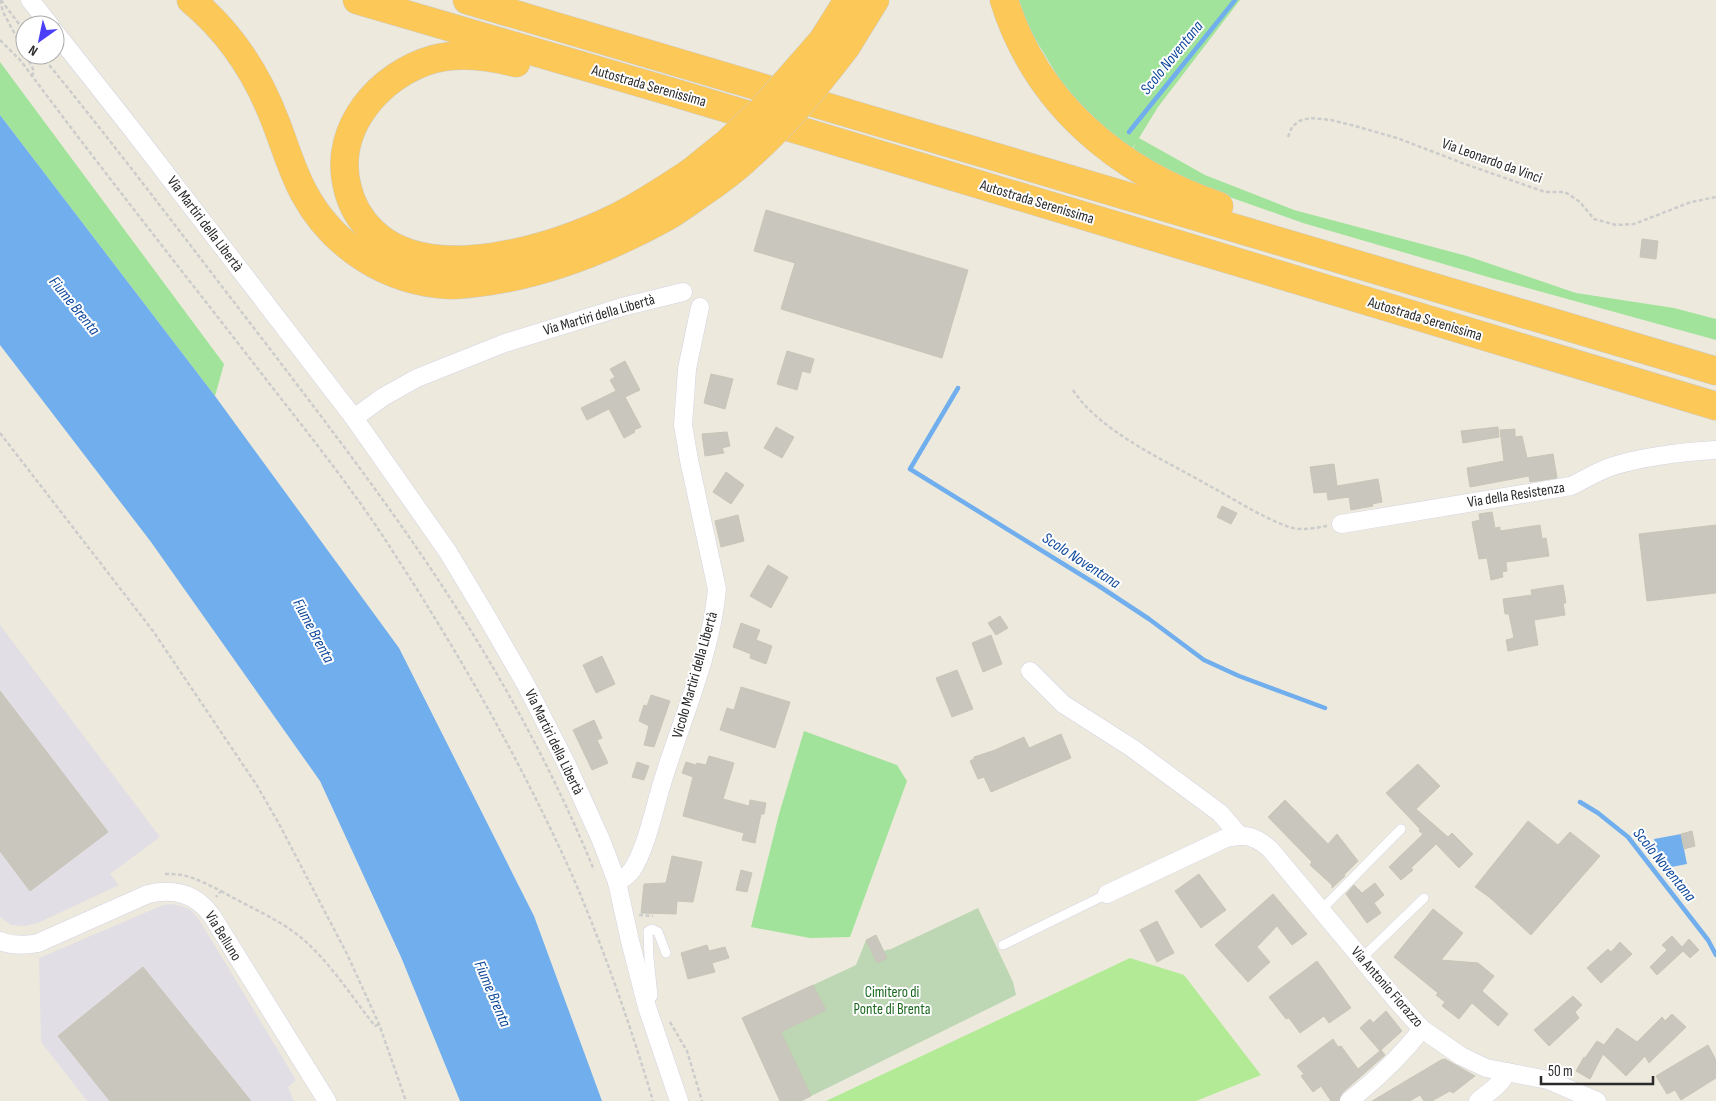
<svg xmlns="http://www.w3.org/2000/svg" width="1716" height="1101" font-family="'Sofia Sans Condensed',sans-serif">
  <style>
    .industrial { fill: #e2dee5 }
    .green { fill: #a1e39a }
    .cemetery { fill: #bdd6b4 }
    .pitch { fill: #b2ea96 }
    .water { fill: #71aeed }
    .lines { fill: none; stroke-linecap: round; stroke-linejoin: round }
    .stream { stroke: #71aeed; stroke-width: 4.5 }
    .building { fill: #c8c6bd; stroke: #c8c6b7 }
    .service-casing { stroke: #d3d2e3; stroke-width: 10 }
    .minor-casing { stroke: #d3d2e3; stroke-width: 19 }
    .motorway-casing { stroke: #ccc; stroke-width: 29 }
    .path { stroke: #ccc; stroke-width: 2.5; stroke-dasharray: 4 2.5; stroke-linecap: butt }
    .service { stroke: #fff; stroke-width: 9 }
    .minor { stroke: #fff; stroke-width: 18 }
    .motorway { stroke: #fcc858; stroke-width: 28 }
    .motorway-bridge-casing { stroke: #ccc; stroke-width: 29; stroke-linecap: butt }
    .motorway-bridge { stroke: #fcc858; stroke-width: 28 }
    .labels { text-anchor: middle; dominant-baseline: central; stroke-width: 4; stroke-linejoin: round; paint-order: stroke }
    .street-label { font-size: 15px; fill: #2b2b2b; stroke: #fff }
    .park-label { font-size: 15px; fill: #1b681e; stroke: #fff }
    .water-label { font-size: 16px; font-style: italic; fill: #0f489b; stroke: #fff }
  </style>
  <rect width="100%" height="100%" fill="#edeadd"/>
  <g class="industrial">
    <path d="M0,625L160,837L110,874L119,885L38,923L25,926L11,925L0,917Z"/>
    <path d="M172,904L182,906L192,911L200,921L296,1080L288,1087L294,1101H87L41,1042L39,958L163,905Z"/>
  </g>
  <g class="green">
    <path d="M1017,0H1240L1158,107L1139,138L1205,175L1294,210L1467,256L1576,293L1674,308L1716,319V340L1495,279L1303,223L1201,187L1131,152L1136,143L1130,151L1086,114L1060,80L1028,27Z"/>
    <path d="M0,62L224,364L215,396L0,115Z"/>
    <path d="M804,731L897,765L907,781L850,937L810,938L751,927L779,814Z"/>
  </g>
  <path class="cemetery" d="M978,908L1013,982L1016,995L801,1101H781L742,1018L856,965L866,940L876,935L884,951L889,949V950Z"/>
  <path class="pitch" d="M1130,958L1184,975L1261,1075L1196,1101H826Z"/>
  <g class="water">
    <path d="M0,115L215,396L399,648L534,916L602,1101H460L401,957L320,781L151,542L0,345Z"/>
    <path d="M1681,834L1687,864L1661,869L1654,839Z"/>
  </g>
  <g class="lines">
    <g class="stream">
      <path d="M1129,132L1235,0"/>
      <path d="M958,388L910,469L1099,586L1149,619L1204,660L1239,676L1325,708"/>
      <path d="M1580,802L1598,813L1628,837L1708,940L1716,955"/>
    </g>
  </g>
  <g class="building">
    <path d="M766,210L968,270L942,358L781,309L795,263L754,251Z"/>
    <path d="M1642,239L1658,241L1656,259L1640,257Z"/>
    <path d="M787,351L814,359L810,373L802,371L797,390L777,384Z"/>
    <path d="M625,361L640,390L625,397L641,427L634,430L635,432L624,438L609,409L587,420L581,408L616,391L610,380L615,377L610,369Z"/>
    <path d="M711,374L733,379L725,409L704,403Z"/>
    <path d="M776,427L794,437L782,458L764,448Z"/>
    <path d="M1498,427L1499,437L1463,443L1461,431Z"/>
    <path d="M1515,429V437L1522,436L1527,458L1553,454L1557,478L1530,482L1529,476L1470,487L1467,468L1504,461L1500,430Z"/>
    <path d="M727,432L730,446L722,448L724,453L705,456L702,434Z"/>
    <path d="M1334,464L1337,486L1378,479L1382,502L1372,504L1373,506L1351,510L1349,497L1328,500L1327,492L1314,493L1310,467Z"/>
    <path d="M726,472L744,485L731,504L713,492Z"/>
    <path d="M1222,506L1237,513L1231,524L1217,517Z"/>
    <path d="M1492,512L1495,528L1500,527V531L1540,525L1542,539L1546,538L1549,556L1506,562L1507,571L1502,572L1503,577L1491,580L1487,558L1479,559L1472,522L1480,520L1479,514Z"/>
    <path d="M738,515L744,541L721,547L715,521Z"/>
    <path d="M1716,525V593L1647,601L1639,534Z"/>
    <path d="M768,565L788,577L771,608L750,596Z"/>
    <path d="M1563,585L1566,603H1563L1565,615L1534,620L1538,645L1508,651L1506,640L1514,638L1509,614H1505L1503,599L1532,595L1531,590Z"/>
    <path d="M1000,616L1008,628L996,635L988,623Z"/>
    <path d="M741,623L760,630L756,640L772,646L766,664L750,658L751,654L733,647Z"/>
    <path d="M991,635L1002,664L983,672L972,643Z"/>
    <path d="M602,656L615,684L596,693L583,665Z"/>
    <path d="M957,670L973,709L952,717L936,678Z"/>
    <path d="M741,687L790,702L775,748L720,730L727,708L734,710Z"/>
    <path d="M0,691L108,832L30,891L0,851Z"/>
    <path d="M651,695L670,701L654,747L644,745L649,726L639,721L644,705L647,706Z"/>
    <path d="M594,720L602,738L597,740L608,763L592,770L573,730Z"/>
    <path d="M1061,734L1071,758L991,792L984,777L978,779L970,761L974,759V757L995,750L1024,737L1029,748Z"/>
    <path d="M709,756L734,763L723,799L749,806L750,800L766,803L764,814H761L755,843L742,840L744,833L683,816L693,777L682,773L686,762L696,765L697,763L706,765Z"/>
    <path d="M637,762L649,766L644,780L632,777Z"/>
    <path d="M1418,764L1440,786L1416,809L1448,837L1452,833L1473,854L1459,868L1436,844L1411,868L1413,870L1401,880L1389,867L1423,834L1419,831L1420,829L1386,793Z"/>
    <path d="M1285,800L1328,844L1337,834L1358,861L1344,875L1345,876L1332,888V885L1310,865L1312,862L1268,817Z"/>
    <path d="M1528,821L1558,845L1570,832L1600,856L1531,935L1489,897L1475,887Z"/>
    <path d="M1692,831L1695,846L1684,849L1681,834Z"/>
    <path d="M672,856L702,862L693,902L677,901L676,914L641,913L644,884L666,883Z"/>
    <path d="M741,870L752,873L747,892L736,890Z"/>
    <path d="M1199,874L1226,910L1201,928L1175,891Z"/>
    <path d="M1375,883L1384,895L1374,903L1381,913L1367,923L1346,894L1354,885L1362,893Z"/>
    <path d="M1273,894L1307,934L1292,945L1277,926L1257,947L1270,962L1248,982L1215,945Z"/>
    <path d="M1433,909L1463,933L1441,960L1478,963L1494,976L1482,991L1508,1014L1498,1026L1472,1003L1459,1019L1442,1006L1445,1002L1436,995L1438,993L1394,957Z"/>
    <path d="M1157,921L1174,953L1157,962L1140,930Z"/>
    <path d="M876,935L887,958L877,963L866,940Z"/>
    <path d="M1672,936L1682,947L1689,939L1699,950L1690,958L1683,951L1657,975L1650,967L1667,950L1662,945Z"/>
    <path d="M1620,942L1632,954L1601,983L1587,968L1608,949L1611,952Z"/>
    <path d="M707,945L709,951L725,947L729,958L712,963L715,972L688,979L681,953Z"/>
    <path d="M1317,961L1351,1008L1329,1023L1324,1016L1300,1033L1289,1018L1286,1019L1269,997Z"/>
    <path d="M143,967L251,1101H110L58,1036Z"/>
    <path d="M813,985L826,1010L781,1032L811,1096L801,1101H780L742,1018Z"/>
    <path d="M1573,996L1582,1005L1575,1012L1579,1018L1549,1046L1534,1030Z"/>
    <path d="M1386,1011L1402,1031L1381,1050L1385,1055L1342,1093L1339,1101H1331L1321,1086L1313,1092L1301,1076L1304,1074L1297,1066L1333,1039L1338,1047L1341,1046L1358,1069L1380,1051L1360,1028L1370,1019L1373,1023Z"/>
    <path d="M1672,1014L1686,1027L1649,1063L1645,1056L1626,1076L1603,1054L1590,1079L1576,1071L1584,1057L1585,1058L1597,1041L1604,1045L1617,1028L1637,1042L1662,1017L1665,1021Z"/>
    <path d="M1708,1045L1716,1060V1078L1681,1100L1675,1090L1667,1094L1656,1076Z"/>
    <path d="M1445,1059L1475,1076L1453,1093L1450,1091L1432,1101H1424L1420,1095L1410,1101H1372L1441,1060Z"/>
  </g>
  <g class="lines">
    <defs>
      <g id="service">
        <path d="M1321,910L1401,829"/>
        <path d="M1003,945L1107,894"/>
        <path d="M1362,958L1424,898"/>
        <path d="M648,1003L653,996L649,958L648,931L652,929L658,932L666,953"/>
      </g>
      <g id="minor">
        <path d="M30,0L50,25"/>
        <path d="M55,32L131,128L354,418L448,552L487,617L525,683L566,763L601,840L617,882L630,941L647,1007L679,1101"/>
        <path d="M354,418L383,397L417,378L505,343L622,307L683,292"/>
        <path d="M1341,524L1571,486C1585,479 1598,471 1613,466C1646,456 1681,452 1716,450"/>
        <path d="M1030,671L1063,704L1132,748L1220,813L1239,835"/>
        <path d="M617,882C623,879 628,876 632,870C646,850 655,805 663,780C682,718 711,655 717,589L689,460L683,425L687,369L700,307"/>
        <path d="M1107,894L1226,838C1245,834 1254,835 1270,849L1397,1001L1422,1029L1461,1056L1486,1068L1548,1080L1597,1101"/>
        <path d="M0,941C13,946 24,946 38,943L148,894C175,888 196,894 212,916L327,1101"/>
        <path d="M1349,1101C1377,1079 1401,1056 1422,1029"/>
        <path d="M1478,1101C1487,1093 1503,1084 1506,1072"/>
      </g>
      <g id="motorway">
        <path d="M191,0C231,33 258,75 276,123C285,146 292,171 304,193C333,247 388,282 450,285C463,285 478,283 491,281C554,271 612,247 668,216C683,207 697,196 712,186"/>
        <path d="M357,0L682,95L1716,406"/>
        <path d="M467,0L1716,371"/>
        <path d="M1004,0C1036,103 1118,172 1219,206"/>
        <path d="M823,40L848,0"/>
        <path d="M846,47L875,0"/>
        <path d="M516,63C490,56 461,52 434,59C380,74 333,128 347,186C351,204 360,220 373,232C430,287 555,248 617,217C643,204 667,188 691,172"/>
      </g>
    </defs>
    <use href="#service" class="service-casing"/>
    <use href="#minor" class="minor-casing"/>
    <use href="#motorway" class="motorway-casing"/>
    <g class="path">
      <path d="M0,0L3,12L25,53"/>
      <path d="M1,0L25,32"/>
      <path d="M0,40L21,61C98,165 179,267 258,369C303,427 350,485 390,547C458,652 521,761 572,875C604,949 630,1024 653,1101"/>
      <path d="M26,55L34,71L32,76"/>
      <path d="M41,55C119,150 192,248 267,345C330,428 394,511 450,598C506,684 555,775 594,870"/>
      <path d="M1288,137L1292,127L1299,121L1310,118L1331,120L1355,126L1397,138L1465,164L1545,192H1565L1580,202L1594,219L1616,225L1634,224L1691,202L1716,197"/>
      <path d="M1073,390C1099,431 1166,461 1208,485C1234,499 1261,517 1289,527C1302,531 1315,528 1327,526"/>
      <path d="M0,433L153,631L256,784L278,822L347,954L379,1024L406,1101"/>
      <path d="M165,874C187,873 201,881 221,891L216,897"/>
      <path d="M221,891C248,907 280,919 304,940C331,964 352,997 375,1026L379,1024"/>
      <path d="M639,915L653,916"/>
      <path d="M670,1022L687,1051L702,1101"/>
    </g>
    <use href="#service" class="service"/>
    <use href="#minor" class="minor"/>
    <use href="#motorway" class="motorway"/>
    <defs>
      <g id="motorway-bridge">
        <path d="M691,172L727,143L761,111L823,40"/>
        <path d="M712,186C724,177 737,168 748,157C785,125 816,86 846,47"/>
      </g>
    </defs>
    <use href="#motorway-bridge" class="motorway-bridge-casing"/>
    <use href="#motorway-bridge" class="motorway-bridge"/>
  </g>
  <g class="labels">
    <g class="street-label">
      <text transform="translate(649 86) rotate(16)">Autostrada Serenissima</text>
      <text transform="translate(1492 161) rotate(20)">Via Leonardo da Vinci</text>
      <text transform="translate(1037 202) rotate(17)">Autostrada Serenissima</text>
      <text transform="translate(205 224) rotate(53)">Via Martiri della Libertà</text>
      <text transform="translate(599 315) rotate(-16)">Via Martiri della Libertà</text>
      <text transform="translate(1425 319) rotate(17)">Autostrada Serenissima</text>
      <text transform="translate(1516 495) rotate(-9)">Via della Resistenza</text>
      <text transform="translate(695 675) rotate(-74)">Vicolo Martiri della Libertà</text>
      <text transform="translate(554 742) rotate(64)">Via Martiri della Libertà</text>
      <text transform="translate(223 936) rotate(58)">Via Belluno</text>
      <text transform="translate(1387 987) rotate(49)">Via Antonio Fiorazzo</text>
    </g>
    <g class="park-label">
      <text x="892" y="992">Cimitero di<tspan x="892" dy="17">Ponte di Brenta</tspan></text>
    </g>
    <g class="water-label">
      <text transform="translate(1172 58) rotate(-51)">Scolo Noventana</text>
      <text transform="translate(74 306) rotate(51)">Fiume Brenta</text>
      <text transform="translate(1081 561) rotate(33)">Scolo Noventana</text>
      <text transform="translate(313 631) rotate(62)">Fiume Brenta</text>
      <text transform="translate(1664 865) rotate(51)">Scolo Noventana</text>
      <text transform="translate(492 994) rotate(67)">Fiume Brenta</text>
    </g>
  </g>
  <g transform="translate(40 40) rotate(213)"><circle r="24" fill="#ffffff" stroke="#aaaaaa"/>
  <path d="M0-4L9 19L0 12L-9 19Z" fill="#4a3ff8"/>
  <text y="-8" font-size="14" font-weight="bold" text-anchor="middle" fill="#2b2b2b">N</text>
  </g>
  <path d="M1541 1076v8h112v-8" fill="none" stroke="#2b2b2b" stroke-width="2.5"/>
  <text x="1548" y="1076" font-size="15" fill="#2b2b2b" stroke="#ffffff" stroke-width="4" paint-order="stroke">50 m</text>
</svg>
